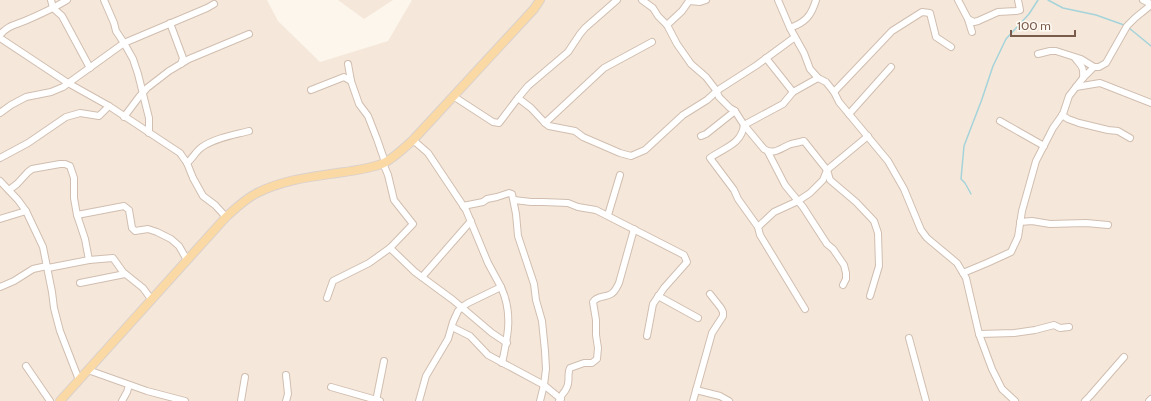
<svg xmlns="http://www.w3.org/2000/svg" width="1151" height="401" font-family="Cabin,sans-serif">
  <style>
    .residential { fill: #f5e8da }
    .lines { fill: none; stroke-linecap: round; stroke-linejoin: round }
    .stream { stroke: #a5d3da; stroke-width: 1.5 }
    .minor-casing { stroke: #d1beb0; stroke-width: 8 }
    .major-casing { stroke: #dad1cd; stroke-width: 10 }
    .minor { stroke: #fff; stroke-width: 6 }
    .major { stroke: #fbd9a5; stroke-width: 8 }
  </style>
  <rect width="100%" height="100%" fill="#fdf6ec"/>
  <g class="residential">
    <path d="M0,0H267L278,21L320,62L388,41L412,0H1151V401H0Z"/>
    <path d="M338,0H393L364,19Z"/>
  </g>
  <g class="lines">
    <g class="stream">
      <path d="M1048,0L1063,8L1096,15L1124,25"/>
      <path d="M1129,28L1151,46"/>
      <path d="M971,194L965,183L961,179L964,146L982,99L993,66L1006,39L1029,14L1038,0"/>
    </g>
    <defs>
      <g id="minor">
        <path d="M51,0L53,8L62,16L90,68"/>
        <path d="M104,0L114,23L116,31L124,43L133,59L138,74L149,118V133"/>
        <path d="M642,0L653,8L658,16L667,25L677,44L691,64L706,77L716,90L719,97L730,108L735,111L744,125L764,149C774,156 782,147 791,144C796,143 800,142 804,141L827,170L830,180L856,202L874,221L878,233L879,266L870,296"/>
        <path d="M778,0L790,28L804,53L810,69L818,78L826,82L834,92L839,102L888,161L904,189L921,230L927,238L957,263L966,278L979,334L992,369L1002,389L1015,401"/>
        <path d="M958,0L968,19L972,32"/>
        <path d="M1143,0L1151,4"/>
        <path d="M968,19L974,22L978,21L998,12L1016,11L1020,10L1018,0"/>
        <path d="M170,23L183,58L181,64"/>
        <path d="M667,25L682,11L689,1L700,2L706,0"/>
        <path d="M790,28C806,22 811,16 816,0"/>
        <path d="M0,35C8,25 16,25 27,20C41,14 54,8 67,0"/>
        <path d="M0,38L68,83L109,106L180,153L187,163L193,178L203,196L215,205L226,217"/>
        <path d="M1038,54L1050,51H1056L1081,59L1094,67"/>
        <path d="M766,58L793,92"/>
        <path d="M1075,58C1081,66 1084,66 1083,78"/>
        <path d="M348,64L351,81L359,104L368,116L377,139L385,162"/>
        <path d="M1076,87L1100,83L1151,103"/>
        <path d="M311,90L344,77L351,81"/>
        <path d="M834,92L892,31L922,12L930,13L936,37L951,47"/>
        <path d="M453,96L493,122L499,123L518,98L528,86L568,52L580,34L585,28L617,0"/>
        <path d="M518,98L531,108L545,123L604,68L652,42"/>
        <path d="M0,113L11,105L26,97L51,92L63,87L124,43L207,8L214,4"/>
        <path d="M849,114L891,67"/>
        <path d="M1062,115L1068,119L1079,123L1108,130L1118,131L1130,138"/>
        <path d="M124,117L139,97L147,88L169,71L189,59L249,34"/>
        <path d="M1000,121L1044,146"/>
        <path d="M545,123L549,126L575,131L583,137L620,153L631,156L645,150L683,115L707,100L718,90L757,65L795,37"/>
        <path d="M701,136L706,134L735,111"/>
        <path d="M413,140L428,153L466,210L488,263L501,287L468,303L462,307L458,311L453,322L448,339L426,376L419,401"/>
        <path d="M768,152L785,185L803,207L827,244L833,249L844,265L846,273V279L843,285"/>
        <path d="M0,158L28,143L66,117L80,113L99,116L109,106"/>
        <path d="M187,163C193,158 196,151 202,147C215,138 234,135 249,131"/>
        <path d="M0,181L18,200L26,211L43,247L52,292L54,308L60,331L79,380"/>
        <path d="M9,190L17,184L28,172L32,169L60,164H65L70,166L74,178V198L77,215L85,239L89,260"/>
        <path d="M514,200L531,202H543L568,203L578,207L596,210L684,255L687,262L664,288L653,304L647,336"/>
        <path d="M463,206L483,202L487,199L497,197L509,193L512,194L516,214L518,236L534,284L536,300L542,321L545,351L546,369L544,385L540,401"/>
        <path d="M77,215L124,206L129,210L132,228L135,231L148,229L157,232L171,239L179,246L187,260"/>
        <path d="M608,215L620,175"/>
        <path d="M0,219L26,211"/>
        <path d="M1020,222L1032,221L1050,224L1086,223L1108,225"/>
        <path d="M758,227L738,199L734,190L710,158C725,147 741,145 744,125L783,104L793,92L818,78"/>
        <path d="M390,248L415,272L453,300L492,333L507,343"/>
        <path d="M48,268L89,260L113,258L123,272L143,288L151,299"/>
        <path d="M963,273L987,263L1011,252L1018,237L1022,211L1036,161L1053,128L1063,114L1069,96L1083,78L1094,67H1099L1106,63L1127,26L1135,18L1151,5"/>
        <path d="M422,277L471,221"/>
        <path d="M80,283L125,274"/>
        <path d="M0,287L14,281L33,269L47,266"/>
        <path d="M501,287C513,313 508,336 502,363"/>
        <path d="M658,296L698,318"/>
        <path d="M327,298L333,281L369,263L390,248L413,224L394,200L388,175L383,163"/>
        <path d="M805,309L760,235L758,227L774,212L798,201L810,193L823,180L827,170L868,136"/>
        <path d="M452,327L470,336L488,355L544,385L561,399"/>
        <path d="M979,334L1014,333L1035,330L1054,325L1060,328L1069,327"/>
        <path d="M909,338L926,401"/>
        <path d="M26,366L50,401"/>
        <path d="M88,370L147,391L185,401"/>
        <path d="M286,375L288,394L286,401"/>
        <path d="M331,387L380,401"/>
        <path d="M696,390L720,396L729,401"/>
        <path d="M122,401L127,392L129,385"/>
        <path d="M241,401L245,377"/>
        <path d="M376,401L384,361"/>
        <path d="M559,401C560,395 565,393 567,387C570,381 567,374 570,368L584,363H592L597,359L598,348L596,335V320L593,302C598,295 605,298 611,294C615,292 617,287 619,283L634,229"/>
        <path d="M693,401L712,333L723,316V312L721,308L710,294"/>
        <path d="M1085,401L1090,396L1124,357"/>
        <path d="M1149,401L1151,399"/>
      </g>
      <path id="major" d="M60,401L226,217C236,208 245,199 257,193C282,180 310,177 337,173C352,171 370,169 384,163C395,157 404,148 413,140L534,9L540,0"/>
    </defs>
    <use href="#minor" class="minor-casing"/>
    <use href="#major" class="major-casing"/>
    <use href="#minor" class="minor"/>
    <use href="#major" class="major"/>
  </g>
  <path d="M1011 30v6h64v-6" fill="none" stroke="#7a5c4d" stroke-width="2"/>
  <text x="1017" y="30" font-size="12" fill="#7a5c4d" stroke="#fffaf3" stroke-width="3" paint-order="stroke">100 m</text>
</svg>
